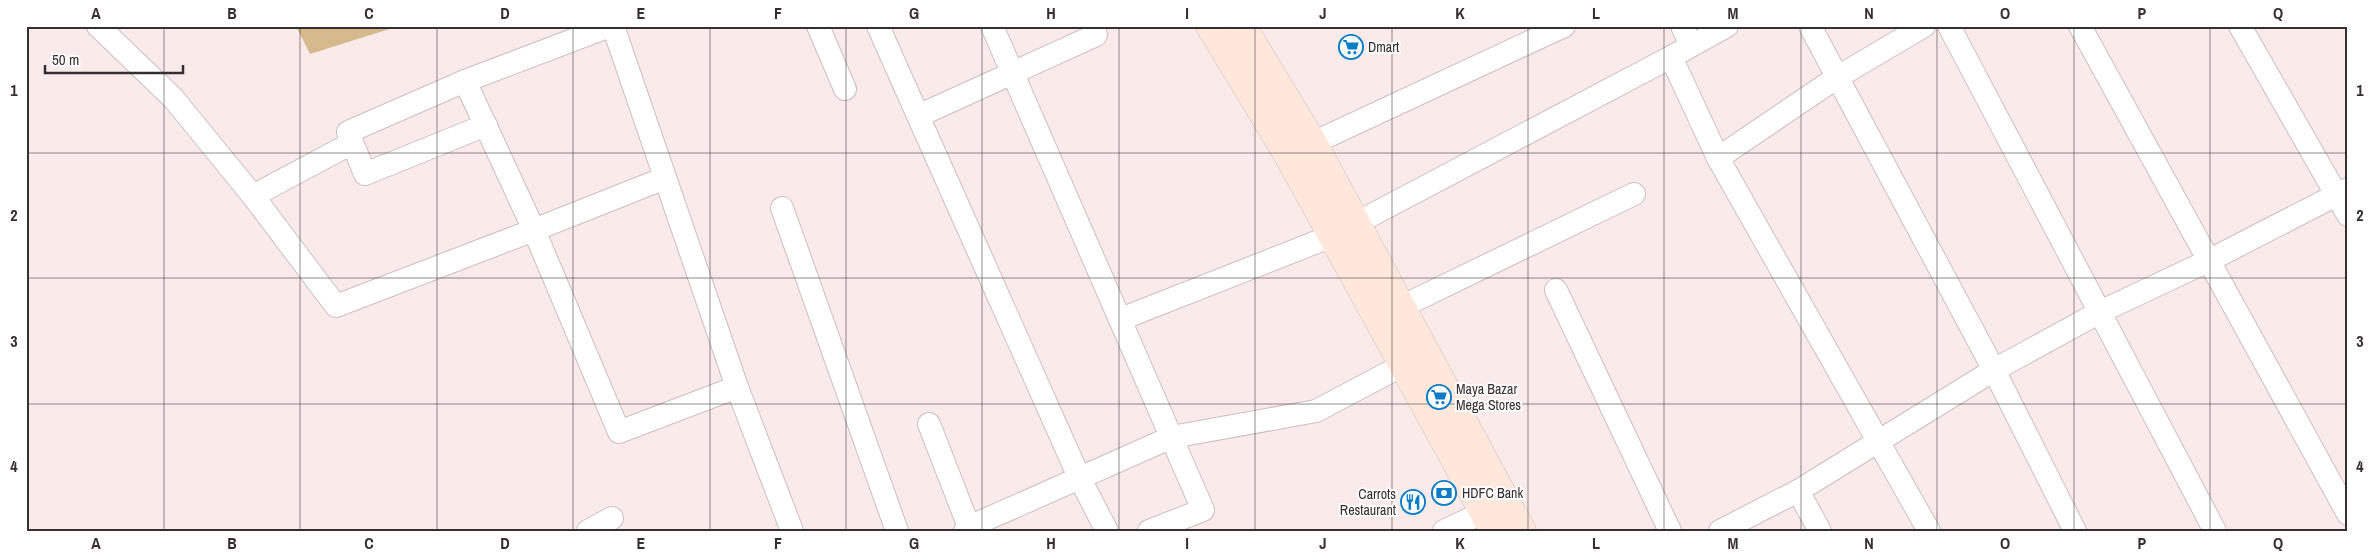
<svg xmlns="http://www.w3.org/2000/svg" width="2374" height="557" font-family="'Archivo Narrow',sans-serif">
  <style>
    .green { fill: #d7b98e }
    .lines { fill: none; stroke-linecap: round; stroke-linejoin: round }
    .street-casing { stroke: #cdbfbe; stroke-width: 24 }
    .secondary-casing { stroke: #cdbfbe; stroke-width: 29 }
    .street { stroke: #fff; stroke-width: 22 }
    .secondary { stroke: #ffe8db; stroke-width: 28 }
    .grid { fill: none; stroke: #352f2f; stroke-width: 1; stroke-opacity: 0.55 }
    .labels { text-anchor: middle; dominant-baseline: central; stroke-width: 4; stroke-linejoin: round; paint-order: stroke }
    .poi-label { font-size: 14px; fill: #352f2f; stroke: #fff; text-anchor: start }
    .neatline { fill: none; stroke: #352f2f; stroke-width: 2 }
    .grid-label { font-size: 16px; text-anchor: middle; font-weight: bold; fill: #352f2f }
  </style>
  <rect width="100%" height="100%" fill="#faebea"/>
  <path class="green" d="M296,26H399L310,54Z"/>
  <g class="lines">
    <defs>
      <g id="street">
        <path d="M98,26L173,98L253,196L336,306L534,230L619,432L737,387"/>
        <path d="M613,26L737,387L792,531"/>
        <path d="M818,26L845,89"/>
        <path d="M878,26L1079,477L1107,531"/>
        <path d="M992,26L1203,510L1149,531"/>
        <path d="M1682,26L1691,45"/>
        <path d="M1810,26L1994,370L2075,531"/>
        <path d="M1924,26L1836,78L1718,158L1929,531"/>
        <path d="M1949,26L2215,531"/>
        <path d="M2080,26L2348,514"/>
        <path d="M2240,26L2348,215"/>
        <path d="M1671,57L1727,26"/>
        <path d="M465,81L534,230L665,178"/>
        <path d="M918,116L1096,35L1093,26"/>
        <path d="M486,125L365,174L348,132L465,81L610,26"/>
        <path d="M1313,143L1564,26"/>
        <path d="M253,196L352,143"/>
        <path d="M782,208L897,531"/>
        <path d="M1556,290L1670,531"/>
        <path d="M1401,307L1634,194"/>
        <path d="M1121,319L1332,236L1671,57L1718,158"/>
        <path d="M929,424L969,527"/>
        <path d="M1798,491L1820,531"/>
        <path d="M588,531L612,518"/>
        <path d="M965,531L969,527L1172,437L1316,411L1403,365"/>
        <path d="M1444,531L1484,512"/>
        <path d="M1720,531L1798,491L1994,370L2100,312L2208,261L2348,189"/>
      </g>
      <g id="secondary">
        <path d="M1210,26L1288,155L1494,531"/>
        <path d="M1242,26L1313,143L1522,531"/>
      </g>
    </defs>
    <use href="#street" class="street-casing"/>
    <use href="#secondary" class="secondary-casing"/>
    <use href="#street" class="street"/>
    <use href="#secondary" class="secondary"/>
  </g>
  <path class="grid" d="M164,26V531M300,26V531M437,26V531M573,26V531M710,26V531M846,26V531M982,26V531M1119,26V531M1255,26V531M1392,26V531M1528,26V531M1664,26V531M1801,26V531M1937,26V531M2074,26V531M2210,26V531M26,153H2348M26,278H2348M26,404H2348"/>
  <defs>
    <symbol id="supermarket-ring" viewBox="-11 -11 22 22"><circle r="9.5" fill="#fff" stroke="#0a7cc6" stroke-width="1.5"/><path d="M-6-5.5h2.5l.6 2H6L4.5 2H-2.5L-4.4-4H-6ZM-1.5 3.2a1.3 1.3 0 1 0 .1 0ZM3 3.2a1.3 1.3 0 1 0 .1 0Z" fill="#0a7cc6"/></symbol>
    <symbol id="bank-ring" viewBox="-11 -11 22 22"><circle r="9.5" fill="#fff" stroke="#0a7cc6" stroke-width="1.5"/><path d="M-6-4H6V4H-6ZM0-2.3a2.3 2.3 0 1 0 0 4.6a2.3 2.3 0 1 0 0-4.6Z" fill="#0a7cc6"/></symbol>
    <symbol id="restaurant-ring" viewBox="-11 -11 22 22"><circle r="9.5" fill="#fff" stroke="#0a7cc6" stroke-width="1.5"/><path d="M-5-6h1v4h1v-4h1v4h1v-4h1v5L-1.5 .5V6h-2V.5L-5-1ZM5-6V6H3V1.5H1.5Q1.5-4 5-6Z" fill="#0a7cc6"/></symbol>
  </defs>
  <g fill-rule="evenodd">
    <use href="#supermarket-ring" x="1337" y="33" width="28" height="28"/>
    <use href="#supermarket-ring" x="1425" y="383" width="28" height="28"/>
    <use href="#bank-ring" x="1430" y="479" width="28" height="28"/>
    <use href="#restaurant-ring" x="1399" y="488" width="28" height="28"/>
  </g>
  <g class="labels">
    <g class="poi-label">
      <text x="1368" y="47">Dmart</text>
      <text x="1456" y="389">Maya Bazar<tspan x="1456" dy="16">Mega Stores</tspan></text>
      <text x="1462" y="493">HDFC Bank</text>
      <text x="1396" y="494" text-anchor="end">Carrots<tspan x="1396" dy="16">Restaurant</tspan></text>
    </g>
  </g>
  <rect width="2374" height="557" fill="none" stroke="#ffffff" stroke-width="55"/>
  <path d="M45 65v8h138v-8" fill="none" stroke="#352f2f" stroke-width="2.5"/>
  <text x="52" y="65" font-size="15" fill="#352f2f" stroke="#ffffff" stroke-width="4" paint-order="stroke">50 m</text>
  <rect x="28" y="28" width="2318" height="502" class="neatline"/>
  <g class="grid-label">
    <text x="96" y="19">A</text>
    <text x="232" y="19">B</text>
    <text x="369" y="19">C</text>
    <text x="505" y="19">D</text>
    <text x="641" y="19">E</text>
    <text x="778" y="19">F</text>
    <text x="914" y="19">G</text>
    <text x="1051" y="19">H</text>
    <text x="1187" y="19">I</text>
    <text x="1323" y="19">J</text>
    <text x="1460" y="19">K</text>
    <text x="1596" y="19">L</text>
    <text x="1733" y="19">M</text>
    <text x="1869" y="19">N</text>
    <text x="2005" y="19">O</text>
    <text x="2142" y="19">P</text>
    <text x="2278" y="19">Q</text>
    <text x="14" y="96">1</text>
    <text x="2360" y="96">1</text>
    <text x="14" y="221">2</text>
    <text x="2360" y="221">2</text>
    <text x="14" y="347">3</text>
    <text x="2360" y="347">3</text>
    <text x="14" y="472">4</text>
    <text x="2360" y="472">4</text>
    <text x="96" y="549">A</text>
    <text x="232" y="549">B</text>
    <text x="369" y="549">C</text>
    <text x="505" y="549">D</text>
    <text x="641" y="549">E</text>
    <text x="778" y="549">F</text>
    <text x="914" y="549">G</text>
    <text x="1051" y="549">H</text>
    <text x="1187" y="549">I</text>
    <text x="1323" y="549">J</text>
    <text x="1460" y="549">K</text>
    <text x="1596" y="549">L</text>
    <text x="1733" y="549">M</text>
    <text x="1869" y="549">N</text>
    <text x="2005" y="549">O</text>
    <text x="2142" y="549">P</text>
    <text x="2278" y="549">Q</text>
  </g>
</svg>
